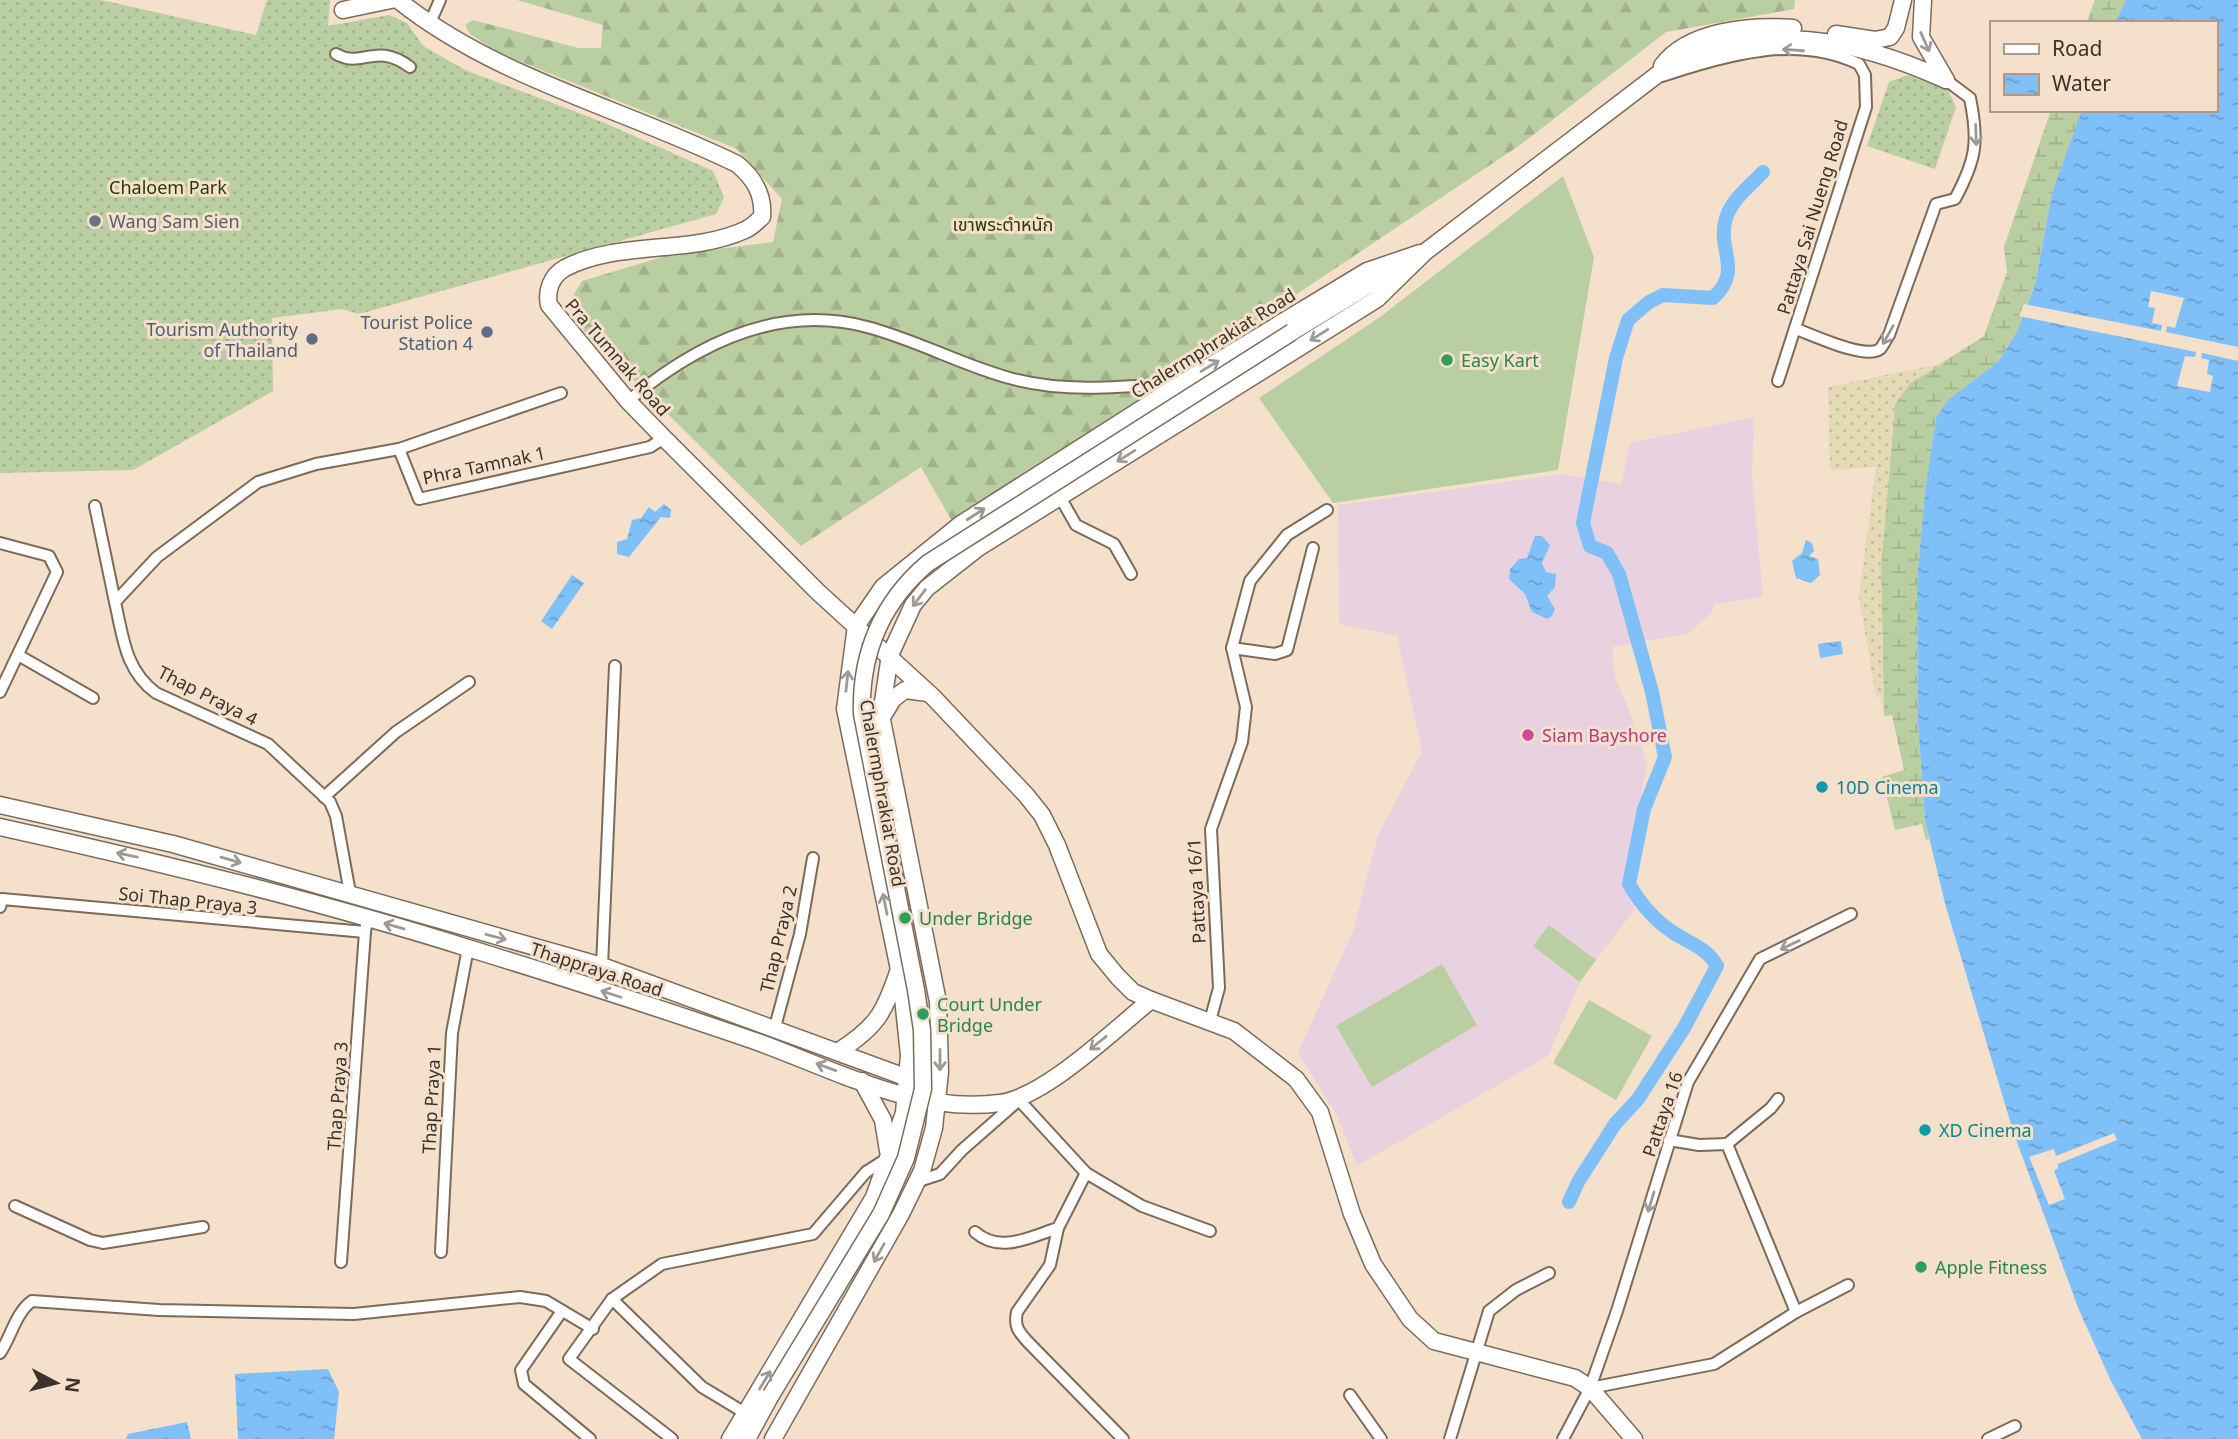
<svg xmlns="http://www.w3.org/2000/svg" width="2238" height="1439" font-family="'Noto Sans','Noto Sans Thai',sans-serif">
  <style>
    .commercial { fill: #e9d2df }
    .grass { fill: url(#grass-dots) }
    .forest { fill: url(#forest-firs) }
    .wetland { fill: url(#wetland-marsh) }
    .sand { fill: url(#sand-dots) }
    .pitch { fill: #b9cea1 }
    .water { fill: url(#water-ripples) }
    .pier { fill: #f4e0cb }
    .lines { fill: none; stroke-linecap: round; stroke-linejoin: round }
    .canal { stroke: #7fc0f9; stroke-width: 14 }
    .street-casing { stroke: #7d6b59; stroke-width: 14 }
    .secondary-casing { stroke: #7d6b59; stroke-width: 19 }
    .street { stroke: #fff; stroke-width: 10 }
    .secondary { stroke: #fff; stroke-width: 16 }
    .secondary-bridge-casing { stroke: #7d6b59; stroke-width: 19; stroke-linecap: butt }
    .secondary-bridge { stroke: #fff; stroke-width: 16 }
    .oneway { stroke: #9d9995 }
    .worship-dot { fill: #6b7280; stroke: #f4e0cb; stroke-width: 2.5 }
    .service-dot { fill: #5c6f8a; stroke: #f4e0cb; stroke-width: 2.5 }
    .leisure-dot { fill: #2e9e5b; stroke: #f4e0cb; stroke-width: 2.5 }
    .hotel-dot { fill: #d1479c; stroke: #f4e0cb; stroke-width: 2.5 }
    .culture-dot { fill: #0f9aa8; stroke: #f4e0cb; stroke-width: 2.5 }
    .labels { text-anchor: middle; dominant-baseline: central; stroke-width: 6; stroke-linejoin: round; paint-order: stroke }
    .park-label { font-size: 18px; fill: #283c04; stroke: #f4e0cb }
    .street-label { font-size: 18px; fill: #3b332b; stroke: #f4e0cb }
    .worship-label { font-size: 18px; fill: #5b616d; stroke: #f4e0cb; text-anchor: start }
    .service-label { font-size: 18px; fill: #4e5e75; stroke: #f4e0cb; text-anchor: end }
    .leisure-label { font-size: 18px; fill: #27864d; stroke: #f4e0cb; text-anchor: start }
    .hotel-label { font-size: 18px; fill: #b23c85; stroke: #f4e0cb; text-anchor: start }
    .culture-label { font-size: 18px; fill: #0d838f; stroke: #f4e0cb; text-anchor: start }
  </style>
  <defs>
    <pattern id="grass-dots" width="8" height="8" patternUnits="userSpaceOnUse" patternTransform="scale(1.75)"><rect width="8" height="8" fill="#b9cea1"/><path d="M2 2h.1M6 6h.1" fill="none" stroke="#a0b18b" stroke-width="1.8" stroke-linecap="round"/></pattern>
    <pattern id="forest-firs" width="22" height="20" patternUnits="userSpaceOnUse" patternTransform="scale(1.75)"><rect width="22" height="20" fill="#b9cea1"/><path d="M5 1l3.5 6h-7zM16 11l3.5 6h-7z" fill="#a0b18b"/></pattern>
    <pattern id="wetland-marsh" width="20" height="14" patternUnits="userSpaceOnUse" patternTransform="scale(1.75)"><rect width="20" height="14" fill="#b9cea1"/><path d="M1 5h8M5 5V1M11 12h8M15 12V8" fill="none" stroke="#a0b18b"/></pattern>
    <pattern id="sand-dots" width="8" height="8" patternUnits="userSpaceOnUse" patternTransform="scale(1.75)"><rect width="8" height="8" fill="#e4dab5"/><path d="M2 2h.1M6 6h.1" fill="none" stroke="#c4bc9c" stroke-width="1.8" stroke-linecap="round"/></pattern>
    <pattern id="water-ripples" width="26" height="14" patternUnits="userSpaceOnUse" patternTransform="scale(1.75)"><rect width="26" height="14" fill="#7fc0f9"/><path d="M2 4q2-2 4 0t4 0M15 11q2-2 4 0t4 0" fill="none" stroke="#699dca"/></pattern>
  </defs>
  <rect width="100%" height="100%" fill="#f4e0cb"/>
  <path class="commercial" d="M1754,417L1752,476L1763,597L1715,604L1711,614L1687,634L1612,647L1615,677L1633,720L1647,764L1624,887L1635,909L1596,960L1549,925L1533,946L1580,982L1548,1056L1357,1166L1337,1115L1298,1053L1353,931L1378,835L1422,751L1397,636L1339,624L1338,505L1562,474L1621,484L1630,443Z"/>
  <g class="grass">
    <path d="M0,0H101L256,35L267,0H330L328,26L389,15L407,23L423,46L465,70L600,121L713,171L724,197L716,214L359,314L342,309L272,318L273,391L133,470L0,473Z"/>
    <path d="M1907,75L1947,88L1956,107L1935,169L1867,146L1889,82Z"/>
  </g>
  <path class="forest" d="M517,0H1795L1794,9L1666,32L1520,145L1089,433L952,521L921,467L801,546L585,332L569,302L582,281L669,255L773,242L782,199L737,149L497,52L470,34L465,25L473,20L578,48H601L603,25Z"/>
  <g class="wetland">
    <path d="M2095,0H2128L2119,23H2086Z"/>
    <path d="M2051,110H2084L2052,193L2035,285L2017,332L1999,361L1952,398L1936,418L1925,492L1917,581L1918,723L1925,821L1929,839L1926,840L1922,824L1895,830L1882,777L1904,770L1892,715L1884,716L1881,566L1895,404L1910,383L1984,336L2007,272L2004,247Z"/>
  </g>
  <path class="sand" d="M1944,363L1910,383L1895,404L1881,566L1884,716L1880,697H1876L1859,597L1876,467L1830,470L1828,387Z"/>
  <g class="pitch">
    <path d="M1563,176L1594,257L1558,470L1333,503L1259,398L1380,317Z"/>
    <path d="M1549,925L1596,960L1580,982L1533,946Z"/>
    <path d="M1442,964L1477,1025L1372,1087L1336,1026Z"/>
    <path d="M1589,1000L1652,1036L1616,1100L1553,1063Z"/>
  </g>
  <g class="water">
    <path d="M2126,0H2238V1439H2142L2111,1381L2079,1310L2013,1131L1946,907L1925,821L1918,723L1917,581L1925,492L1936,418L1948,400L1999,361L2017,332L2035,285L2052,193L2082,110H2215V23H2115Z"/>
    <path d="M664,504L671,510L670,518L661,517L629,557L617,554V542L627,539L632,520L641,518L649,507L655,512Z"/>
    <path d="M1535,536H1542L1550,545L1542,563L1546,572L1556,574L1555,587L1547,596L1555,609L1552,616L1547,619L1532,612L1525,594L1509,579L1510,569L1519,559L1527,558Z"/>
    <path d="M1806,540L1812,543L1814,551L1809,556L1818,559L1820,575L1811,583L1796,578L1792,561L1802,553Z"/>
    <path d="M572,575L584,583L552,629L541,621Z"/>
    <path d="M1841,641L1843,654L1820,658L1818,644Z"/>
    <path d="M328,1369L339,1392L334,1439H238L235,1374Z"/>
    <path d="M187,1422L191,1439H126L128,1434Z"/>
  </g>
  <g class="pier">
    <path d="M2151,291L2184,298L2175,328L2167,326L2166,332L2238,347V361L2202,353L2201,358L2209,360L2207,374L2213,376L2210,392L2177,386L2185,356L2195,357L2196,352L2019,316L2024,304L2161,331L2162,325L2152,323L2155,308L2148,307Z"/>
    <path d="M2114,1133L2117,1140L2058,1164V1168L2054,1171L2065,1199L2049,1205L2029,1157L2054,1149L2056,1156Z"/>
  </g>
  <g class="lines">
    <path class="canal" d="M1569,1202L1578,1182L1615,1124L1638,1099L1684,1028L1717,966C1707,948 1691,944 1674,933C1655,921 1640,903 1629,884L1644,809L1665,757L1652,692L1619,574L1607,553L1590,546L1583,523L1616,358L1628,320L1649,302L1663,295L1713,298C1744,269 1716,251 1726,218C1732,199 1750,186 1763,172"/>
    <defs>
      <g id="street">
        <path d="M429,25L440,0"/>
        <path d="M336,54C362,69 375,41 410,67"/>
        <path d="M1662,76C1725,56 1795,33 1859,64L1865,75L1866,107L1778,381"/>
        <path d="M1796,329C1813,335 1865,360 1880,349C1883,346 1886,339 1889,335L1936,204L1955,199C1976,160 1979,142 1970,98L1946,80"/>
        <path d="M628,401C695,345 778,303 867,327C917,340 963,366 1013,379C1066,393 1123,387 1177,383"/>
        <path d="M399,449L561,393"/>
        <path d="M1060,497L1076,525L1114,544L1131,574"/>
        <path d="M95,506L115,602"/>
        <path d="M0,543L49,556L57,572L0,692"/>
        <path d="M1232,648L1275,654L1287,650L1313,548"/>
        <path d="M18,655L93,698"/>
        <path d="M324,797L396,732L469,682"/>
        <path d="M350,893L336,816L330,802L268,744L156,693C125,670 123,637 115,602L157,557L258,482L316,464L399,449L419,499L650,447L664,438"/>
        <path d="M0,907L2,899L365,932L367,919"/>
        <path d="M602,966L615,666"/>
        <path d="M1210,1021L1219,988L1211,829L1242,742L1246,707L1232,648L1250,581L1287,535L1327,510"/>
        <path d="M775,1027L800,934L813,858"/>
        <path d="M1669,1140L1699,1145L1727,1144L1796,1312"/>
        <path d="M1727,1144L1771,1108L1778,1099"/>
        <path d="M1086,1173L1142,1206L1210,1231"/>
        <path d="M916,1182L940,1174L962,1150L1019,1100L1086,1173L1058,1228L1050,1265L1017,1312C1014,1326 1018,1331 1027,1341L1123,1439"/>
        <path d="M15,1206L90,1240L103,1243L203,1227"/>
        <path d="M975,1232C1000,1254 1030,1237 1058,1228"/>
        <path d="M441,1252L452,1033L468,948"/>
        <path d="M341,1262L365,932"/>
        <path d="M612,1299L702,1387L745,1413"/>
        <path d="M562,1311L521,1370L524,1384L590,1439"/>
        <path d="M0,1353C11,1337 16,1312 32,1301L159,1310L354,1314L520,1297L546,1301L593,1329"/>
        <path d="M1590,1388L1714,1364L1796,1312L1848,1285"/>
        <path d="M1350,1395L1381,1439"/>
        <path d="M672,1439L569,1359L612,1299L662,1264L813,1234L866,1172L888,1158"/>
        <path d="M1450,1439L1489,1311L1516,1290L1549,1273"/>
        <path d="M1563,1439L1590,1388L1617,1311L1688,1082L1760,959L1851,914"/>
        <path d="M1988,1439L2015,1426"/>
      </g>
      <g id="secondary">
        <path d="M398,0C497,79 625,109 737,164C754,178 764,194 762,217C756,222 752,227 745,230C691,255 619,240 565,268C551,276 546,291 549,305L628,401L664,438L818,592L933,697L1026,795L1042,815L1057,845L1099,954L1118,977L1133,992L1151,1000L1234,1031L1296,1079L1320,1112L1352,1214L1373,1264L1410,1319L1434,1341L1575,1378L1590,1388L1634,1439"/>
        <path d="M1923,0L1921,37L1946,80"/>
        <path d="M343,10L391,0"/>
        <path d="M1836,34L1875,40L1890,37L1896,28L1903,0"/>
        <path d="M1662,66C1688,30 1752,25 1793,28"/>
        <path d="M1292,332L1399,267"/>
        <path d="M884,714L893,699L905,690L928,693"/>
        <path d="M0,805L173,844L602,966L916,1081"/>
        <path d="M0,827C159,862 316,900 471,949C565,978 659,1008 752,1040C832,1068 914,1115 1000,1103C1045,1097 1114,1030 1151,1000"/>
        <path d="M839,1051C876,1027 884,1014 898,972"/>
        <path d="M862,1081L883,1120L888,1151"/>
        <path d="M730,1439L874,1197L904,1113L909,1055L901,979L845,709L856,626L883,587L961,524L1182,383L1367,271L1420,253"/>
        <path d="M747,1439L771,1395"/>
        <path d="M773,1439L901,1214L922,1171L934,1128L940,1072L938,1002L881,715L890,655L913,605L927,588L978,548L1377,299L1425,252L1670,65C1765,21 1853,38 1946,80"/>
      </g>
    </defs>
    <use href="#street" class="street-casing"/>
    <use href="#secondary" class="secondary-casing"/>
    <use href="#street" class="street"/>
    <use href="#secondary" class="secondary"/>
    <defs>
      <path id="secondary-bridge" d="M771,1395L881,1214L906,1158L923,1089L922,1030L916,990L862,714C860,654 882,602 928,563L1292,332"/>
    </defs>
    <use href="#secondary-bridge" class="secondary-bridge-casing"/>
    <use href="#secondary-bridge" class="secondary-bridge"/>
  </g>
  <defs><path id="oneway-shaft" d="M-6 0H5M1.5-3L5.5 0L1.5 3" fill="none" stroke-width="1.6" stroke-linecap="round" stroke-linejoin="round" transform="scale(1.75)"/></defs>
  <g class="oneway">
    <use href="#oneway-shaft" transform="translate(1925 42) rotate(66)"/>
    <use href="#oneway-shaft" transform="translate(1793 50) rotate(-176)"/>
    <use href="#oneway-shaft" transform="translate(1976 135) rotate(88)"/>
    <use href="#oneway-shaft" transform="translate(1319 335) rotate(148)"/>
    <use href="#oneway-shaft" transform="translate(1888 335) rotate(119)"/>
    <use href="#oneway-shaft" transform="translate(1210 366) rotate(-31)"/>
    <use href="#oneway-shaft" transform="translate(1126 456) rotate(148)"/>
    <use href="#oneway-shaft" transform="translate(976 514) rotate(-33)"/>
    <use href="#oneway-shaft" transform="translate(919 598) rotate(127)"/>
    <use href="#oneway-shaft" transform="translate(847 681) rotate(-84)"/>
    <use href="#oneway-shaft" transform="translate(127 855) rotate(-168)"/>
    <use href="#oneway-shaft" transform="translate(231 860) rotate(16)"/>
    <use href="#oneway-shaft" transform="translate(885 904) rotate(-101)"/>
    <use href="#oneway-shaft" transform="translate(394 926) rotate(-164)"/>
    <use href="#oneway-shaft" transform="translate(496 937) rotate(15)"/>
    <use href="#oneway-shaft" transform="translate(1790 945) rotate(154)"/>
    <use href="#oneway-shaft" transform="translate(611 994) rotate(-162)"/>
    <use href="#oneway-shaft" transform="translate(1098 1043) rotate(141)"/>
    <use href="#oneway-shaft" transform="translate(940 1060) rotate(90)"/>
    <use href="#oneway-shaft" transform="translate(826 1067) rotate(-160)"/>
    <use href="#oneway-shaft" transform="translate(1651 1202) rotate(107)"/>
    <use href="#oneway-shaft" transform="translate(879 1253) rotate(119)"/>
    <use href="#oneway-shaft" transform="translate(765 1380) rotate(-59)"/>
  </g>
  <circle class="worship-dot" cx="95" cy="221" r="7"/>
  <g class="service-dot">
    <circle cx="487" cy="332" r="7"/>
    <circle cx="312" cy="339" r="7"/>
  </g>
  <g class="leisure-dot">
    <circle cx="1447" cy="360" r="7"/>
    <circle cx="905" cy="918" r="7"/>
    <circle cx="923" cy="1014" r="7"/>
    <circle cx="1921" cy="1267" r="7"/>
  </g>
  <circle class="hotel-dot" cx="1528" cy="735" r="7"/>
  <g class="culture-dot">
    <circle cx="1822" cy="787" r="7"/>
    <circle cx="1925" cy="1130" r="7"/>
  </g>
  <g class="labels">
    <g class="park-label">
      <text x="168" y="187">Chaloem Park</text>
      <text x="1003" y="224">เขาพระตำหนัก</text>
    </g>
    <g class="street-label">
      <text transform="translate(1812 217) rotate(-73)">Pattaya Sai Nueng Road</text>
      <text transform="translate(1213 343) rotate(-32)">Chalermphrakiat Road</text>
      <text transform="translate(618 357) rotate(49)">Pra Tumnak Road</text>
      <text transform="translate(484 465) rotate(-12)">Phra Tamnak 1</text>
      <text transform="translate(208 695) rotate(27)">Thap Praya 4</text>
      <text transform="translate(883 793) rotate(80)">Chalermphrakiat Road</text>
      <text transform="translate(1196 891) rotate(-93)">Pattaya 16/1</text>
      <text transform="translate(188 900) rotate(6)">Soi Thap Praya 3</text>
      <text transform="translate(778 939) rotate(-77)">Thap Praya 2</text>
      <text transform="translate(597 969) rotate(18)">Thappraya Road</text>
      <text transform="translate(337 1096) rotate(-86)">Thap Praya 3</text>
      <text transform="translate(431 1099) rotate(-87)">Thap Praya 1</text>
      <text transform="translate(1662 1114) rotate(-71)">Pattaya 16</text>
    </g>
    <g class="worship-label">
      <text x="109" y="221">Wang Sam Sien</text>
    </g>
    <g class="service-label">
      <text x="473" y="322">Tourist Police<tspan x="473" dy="21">Station 4</tspan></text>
      <text x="298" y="329">Tourism Authority<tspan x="298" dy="21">of Thailand</tspan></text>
    </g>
    <g class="leisure-label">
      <text x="1461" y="360">Easy Kart</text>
      <text x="919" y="918">Under Bridge</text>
      <text x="937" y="1004">Court Under<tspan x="937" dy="21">Bridge</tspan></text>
      <text x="1935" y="1267">Apple Fitness</text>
    </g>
    <g class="hotel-label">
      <text x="1542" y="735">Siam Bayshore</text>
    </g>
    <g class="culture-label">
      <text x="1836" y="787">10D Cinema</text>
      <text x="1939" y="1130">XD Cinema</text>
    </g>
  </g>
  <rect x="1990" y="21" width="228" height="91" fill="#f4e0cb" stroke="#aa9b8b" stroke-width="2"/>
  <rect x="2004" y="44" width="35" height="10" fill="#ffffff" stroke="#aa9b8b" stroke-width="2"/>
  <text x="2052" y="56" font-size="21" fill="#3b332b">Road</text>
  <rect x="2004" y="74" width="35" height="21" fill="url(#water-ripples)" stroke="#aa9b8b" stroke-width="2"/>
  <text x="2052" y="91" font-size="21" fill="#3b332b">Water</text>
  <g transform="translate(56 1383) rotate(97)" stroke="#f4e0cb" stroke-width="5" paint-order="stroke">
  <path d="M0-5L12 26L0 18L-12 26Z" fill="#3b332b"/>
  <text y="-10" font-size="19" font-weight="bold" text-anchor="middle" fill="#3b332b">N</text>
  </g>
</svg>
